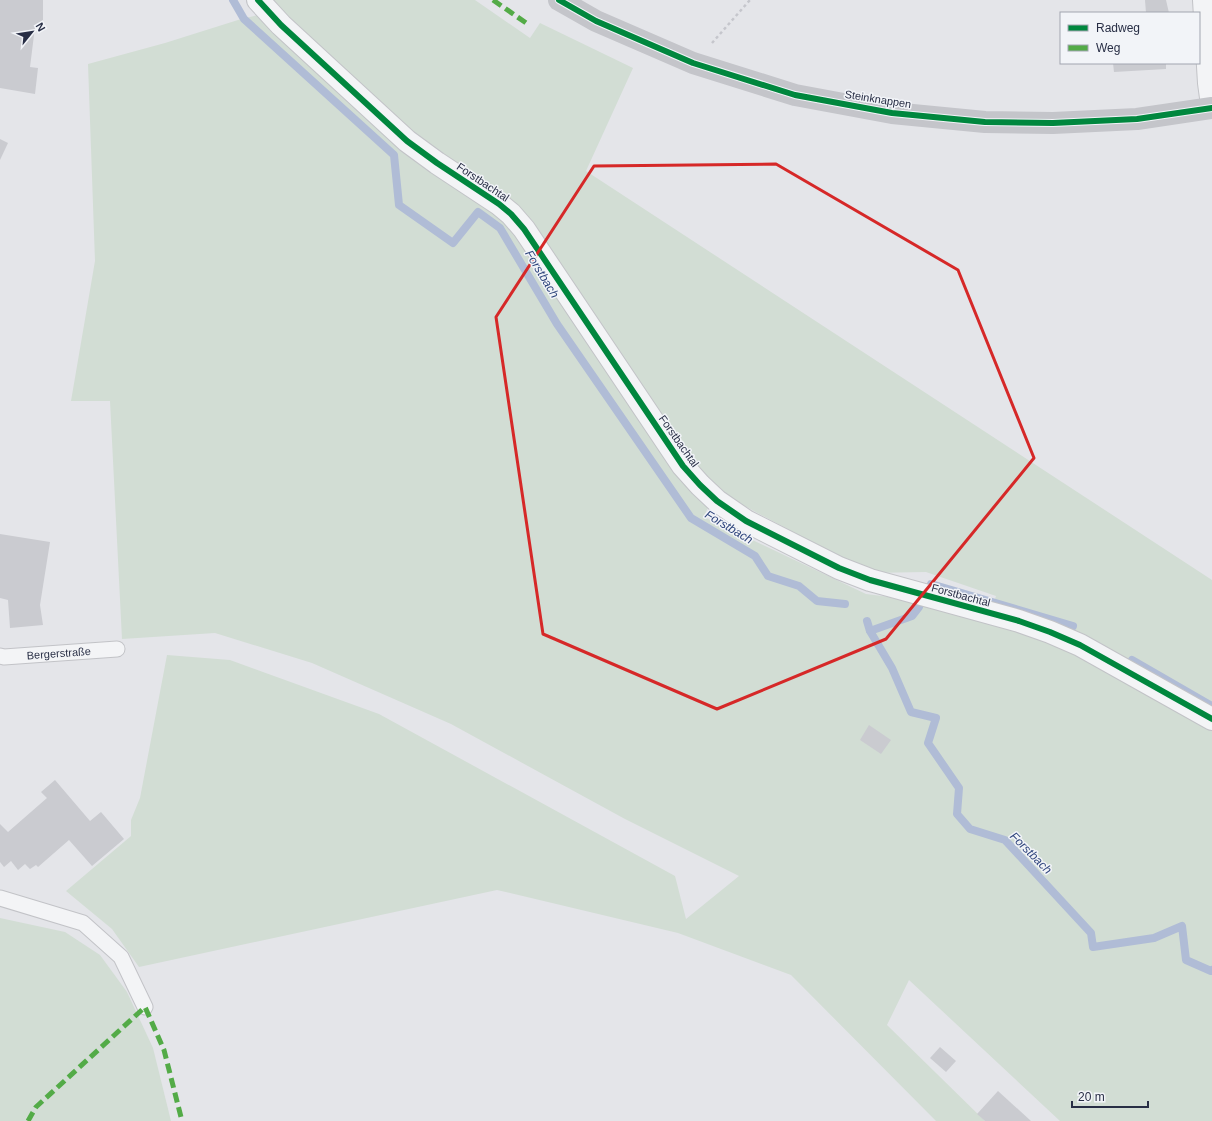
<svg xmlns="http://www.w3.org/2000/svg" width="1212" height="1121" font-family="Helvetica,sans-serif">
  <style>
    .green { fill: #d2ddd4; fill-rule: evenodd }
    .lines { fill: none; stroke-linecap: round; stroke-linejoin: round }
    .stream { stroke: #b0bcd6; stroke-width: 8 }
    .building { fill: #cacbd0 }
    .lane-casing { stroke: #c2c3c7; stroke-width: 17 }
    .street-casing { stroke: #c2c3c7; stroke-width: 24 }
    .path { stroke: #c5c6cc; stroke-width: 2.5; stroke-dasharray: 3 3; stroke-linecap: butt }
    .lane { stroke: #f3f4f6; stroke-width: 15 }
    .street { stroke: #f3f4f6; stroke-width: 22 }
    .secondary { stroke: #c4c5ca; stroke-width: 22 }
    .quiet { stroke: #53ab47; stroke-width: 5; stroke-dasharray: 10 5; stroke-linecap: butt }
    .cycleway-casing { stroke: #f2f4f8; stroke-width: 8 }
    .cycleway { stroke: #00873e; stroke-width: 6 }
    .marked { fill: none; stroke: #d62828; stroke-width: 3; stroke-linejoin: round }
    .labels { text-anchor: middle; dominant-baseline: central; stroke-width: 3; stroke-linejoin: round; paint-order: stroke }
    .street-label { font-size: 11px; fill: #282e45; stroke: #f2f4f8 }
    .water-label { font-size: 12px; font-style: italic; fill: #2f457c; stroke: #f2f4f8 }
  </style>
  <rect width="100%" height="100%" fill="#e4e5e9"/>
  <g class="green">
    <path d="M269,0H475L530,38L540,23L633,68L586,171L1212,580V1121H1060L909,980L887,1025L985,1121H936L791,975L678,933L497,890L139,967L112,929L66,891L131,836V820L140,798L167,655L230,660L379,714L675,876L686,919L739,876L625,819L451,724L312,663L215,633L122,639L110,401H71L95,261L88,64L165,43L238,20L275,11ZM715,490L869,573L926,572L996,596L987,624L931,602L866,594L704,517Z"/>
    <path d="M0,918L65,932L100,955L127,992L153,1048L171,1121H0Z"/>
  </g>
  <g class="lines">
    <g class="stream">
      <path d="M233,0L244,19L394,155L399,205L453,243L478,212L500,228L557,324L691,518L755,556L768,576L799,586L817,601L845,604"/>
      <path d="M931,584L1073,626"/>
      <path d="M867,621L870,631L892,668L911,712L936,718L928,743L959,788L957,814L970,829L1005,840L1091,933L1093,947L1154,938L1182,926L1186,960L1211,971L1212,970"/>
      <path d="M870,631L912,616L919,607"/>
      <path d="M1132,660L1212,706"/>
    </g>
  </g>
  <g class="building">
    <path d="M0,0H43V27H35L30,67L38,68L35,94L0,88Z"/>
    <path d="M1145,0H1166L1169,13H1146Z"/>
    <path d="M1113,63H1166V69L1114,72Z"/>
    <path d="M0,139L8,143L0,160Z"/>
    <path d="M0,534L50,542L40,605L43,625L10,628L8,600L0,598Z"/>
    <path d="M869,725L891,740L881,754L860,740Z"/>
    <path d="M55,780L90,821L101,812L124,839L92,866L69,840L38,867L36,865L30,869L25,864L18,870L11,861L4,867L0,862V824L8,832L47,798L41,792Z"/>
    <path d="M940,1047L956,1061L946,1072L930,1058Z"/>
    <path d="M998,1091L1031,1121H985L977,1114Z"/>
  </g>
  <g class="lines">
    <defs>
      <g id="lane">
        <path id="s1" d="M0,656L4,657L117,649"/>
        <path d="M0,898L83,923L121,957L145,1007"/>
      </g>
      <g id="street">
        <path d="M258,0L281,25L407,141L437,163L499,204L511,214L524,229L683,466L700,485L717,501L746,521L839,568L870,580L1019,621L1050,632L1080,645L1212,719"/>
        <path d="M1204,0L1209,83L1212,105"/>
      </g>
    </defs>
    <use href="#lane" class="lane-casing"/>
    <use href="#street" class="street-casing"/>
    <path class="path" d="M712,43L750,0"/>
    <use href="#lane" class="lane"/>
    <use href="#street" class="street"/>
    <path class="secondary" d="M559,0L596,21L693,63L795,95L892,113L985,122L1053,123L1137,119L1212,108"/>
    <g class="quiet">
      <path d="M493,0L529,25"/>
      <path d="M28,1121L36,1107L145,1007L164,1050L182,1121"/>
    </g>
    <defs>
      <g id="cycleway">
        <path d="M258,0L281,25L407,141L437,163L499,204L511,214L524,229L683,466L700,485L717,501L746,521L839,568L870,580L1019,621L1050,632L1080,645L1212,719"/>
        <path d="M559,0L596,21L693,63L795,95L892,113L985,122L1053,123L1137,119L1212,108"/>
      </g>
    </defs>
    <use href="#cycleway" class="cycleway-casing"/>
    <use href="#cycleway" class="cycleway"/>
  </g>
  <path class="marked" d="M776,164L958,270L1034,458L886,639L717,709L543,634L496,317L594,166Z"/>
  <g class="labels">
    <g class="street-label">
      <text transform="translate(878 99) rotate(9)">Steinknappen</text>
      <text transform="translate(483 182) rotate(34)">Forstbachtal</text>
      <text transform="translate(679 441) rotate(55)">Forstbachtal</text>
      <text transform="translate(961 595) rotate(15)">Forstbachtal</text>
      <text stroke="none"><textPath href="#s1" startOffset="59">Bergerstraße</textPath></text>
    </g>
    <g class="water-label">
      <text transform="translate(542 274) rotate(59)">Forstbach</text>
      <text transform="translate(729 527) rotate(31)">Forstbach</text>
      <text transform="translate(1031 853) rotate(45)">Forstbach</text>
    </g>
  </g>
  <rect x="1060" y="12" width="140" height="52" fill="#f2f4f8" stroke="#a1a5b0"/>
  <rect x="1068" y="25" width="20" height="6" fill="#00873e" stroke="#a1a5b0"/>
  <text x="1096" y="32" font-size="12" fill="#282e45">Radweg</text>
  <rect x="1068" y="45" width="20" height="6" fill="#53ab47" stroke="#a1a5b0"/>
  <text x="1096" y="52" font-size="12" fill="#282e45">Weg</text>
  <g transform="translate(32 32) rotate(60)" stroke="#f2f4f8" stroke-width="3" paint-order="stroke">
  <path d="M0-3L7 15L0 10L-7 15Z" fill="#282e45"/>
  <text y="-6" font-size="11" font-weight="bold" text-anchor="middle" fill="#282e45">N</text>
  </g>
  <path d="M1072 1101v6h76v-6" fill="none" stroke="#282e45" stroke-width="2"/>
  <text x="1078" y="1101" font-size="12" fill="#282e45" stroke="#f2f4f8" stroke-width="3" paint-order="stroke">20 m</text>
</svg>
